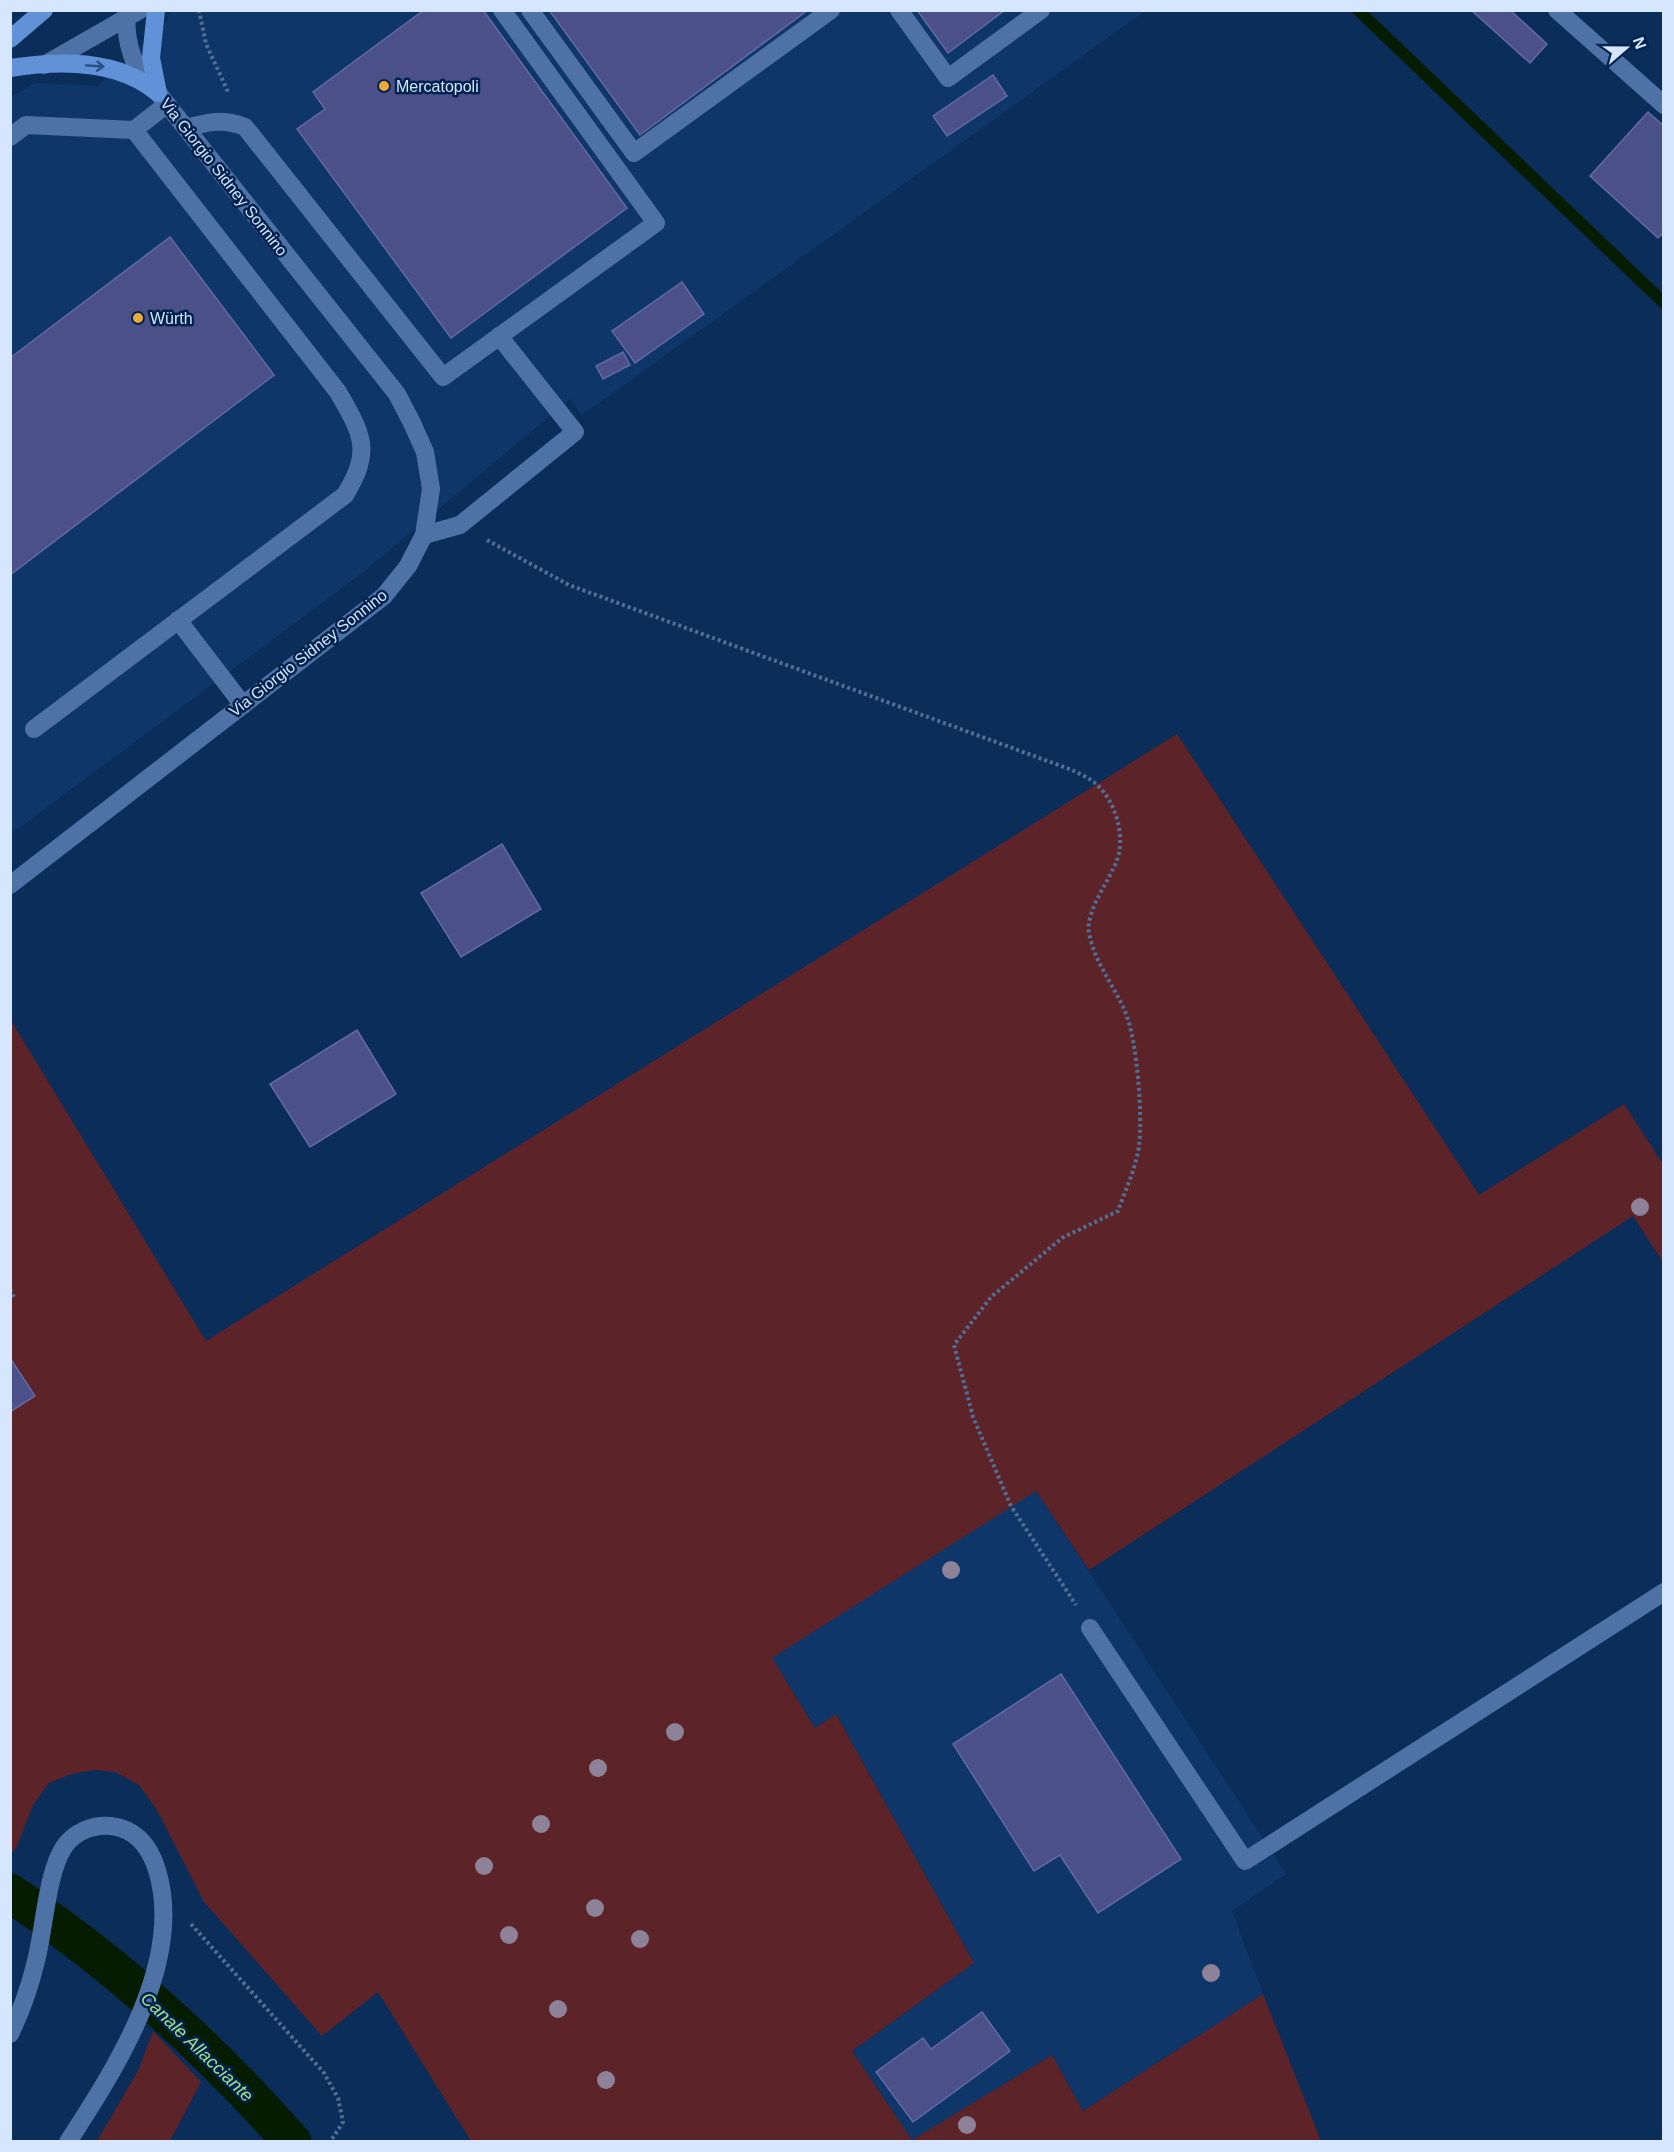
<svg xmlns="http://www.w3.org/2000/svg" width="1674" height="2152" font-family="Helvetica,sans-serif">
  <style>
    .built { fill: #0f3669 }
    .green { fill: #5c2328 }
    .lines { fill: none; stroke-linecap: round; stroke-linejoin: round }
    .stream { stroke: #061c00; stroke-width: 12 }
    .canal { stroke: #061c00; stroke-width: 39 }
    .building { fill: #4b5188; stroke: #6269a3; stroke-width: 1.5 }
    .path { stroke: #526e94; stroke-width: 4; stroke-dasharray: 3 3; stroke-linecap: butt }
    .minor { stroke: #4e72a5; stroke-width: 18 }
    .major { stroke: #6191d7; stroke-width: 18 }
    .tree { fill: #8d8297 }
    .oneway { stroke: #274e85 }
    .poi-dot { fill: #eaaa39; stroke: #01224f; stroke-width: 2 }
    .labels { text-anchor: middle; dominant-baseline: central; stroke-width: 5; stroke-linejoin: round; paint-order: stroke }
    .poi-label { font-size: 16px; fill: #d6e6fe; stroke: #01224f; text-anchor: start }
    .street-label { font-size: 16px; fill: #d6e6fe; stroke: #01224f }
    .water-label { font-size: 18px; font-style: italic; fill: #a0e086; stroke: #01224f }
  </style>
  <rect width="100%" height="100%" fill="#0b2d5a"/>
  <g class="built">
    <path d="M170,11H1145L582,415L570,399L361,574L11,834V97L35,83L98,86L167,21Z"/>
    <path d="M1036,1490L1286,1874L1232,1911L1263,1994L1083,2111L1052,2055L912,2140L852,2051L974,1963L837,1715L816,1728L771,1658Z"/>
  </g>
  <g class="green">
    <path d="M1177,734L1479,1195L1624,1104L1663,1164V1262L1633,1216L1089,1570L1036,1491L772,1658L815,1728L836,1714L974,1963L852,2051L912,2140L1052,2055L1083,2111L1263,1994L1321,2141H471L378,1992L322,2036L204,1902L157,1810L139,1785L115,1772L94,1770L71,1774L49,1783L33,1805L16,1848L11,1853L10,1019L206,1341Z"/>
    <path d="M153,2031L201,2082L170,2141H97L139,2069Z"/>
  </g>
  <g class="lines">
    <path class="stream" d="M1358,10L1664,303"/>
    <path class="canal" d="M10,1893C116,1963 208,2047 292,2142"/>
  </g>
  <g class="building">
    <path d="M424,10H483L627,208L451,338L297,129L325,109L313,92Z"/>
    <path d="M549,10H808L640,135Z"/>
    <path d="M917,10H1005L948,53Z"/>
    <path d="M1471,10H1510L1547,44L1530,63Z"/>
    <path d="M993,75L1007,96L947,136L933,116Z"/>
    <path d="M1648,112L1664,126V232L1658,238L1590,176Z"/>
    <path d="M170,237L274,375L10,575V358Z"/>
    <path d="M682,282L704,314L635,363L612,331Z"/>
    <path d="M623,352L630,365L603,379L596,366Z"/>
    <path d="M502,844L541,909L461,957L421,893Z"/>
    <path d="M357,1030L396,1094L310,1147L270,1084Z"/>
    <path d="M10,1358L35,1396L10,1412Z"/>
    <path d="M1061,1674L1181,1859L1098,1913L1060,1855L1034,1871L953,1744Z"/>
    <path d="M982,2012L1010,2051L913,2122L876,2072L923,2038L931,2049Z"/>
  </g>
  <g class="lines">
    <g class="path">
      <path d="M199,10L206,44L229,94"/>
      <path d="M487,540L569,585L1072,770C1080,774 1090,778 1096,784C1115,800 1126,836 1117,860C1110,880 1086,909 1089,932C1094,963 1115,986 1126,1014C1137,1041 1143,1117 1139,1146C1136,1168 1125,1191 1118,1211L1062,1238L991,1297L954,1345L973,1417L1011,1506L1076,1605"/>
      <path d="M10,1289L14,1297"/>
      <path d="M191,1924L324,2073L338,2098L343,2122L330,2142"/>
    </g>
    <g class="minor">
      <path d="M127,10C124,36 131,59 144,81"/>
      <path d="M530,10L634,153L831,10"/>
      <path d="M899,10L948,78L1041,10"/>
      <path d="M1557,10L1664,105"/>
      <path d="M44,65L140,10"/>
      <path d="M186,128C208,122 223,118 245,127L443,377L656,223L502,10"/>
      <path d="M10,137L26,125L134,130L167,104"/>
      <path d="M424,535L460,525L575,432L499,336"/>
      <path d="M178,620L243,705"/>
      <path d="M34,729L345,495C372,451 363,435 338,392L134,130"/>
      <path d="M10,885L384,596L408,566L424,535L431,489L425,452L412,423L397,394L158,93"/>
      <path d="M1090,1628L1245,1861L1664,1592"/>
      <path d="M10,2034C22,2010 30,1986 36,1961C44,1931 47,1872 64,1847C74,1832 93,1824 111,1826C136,1829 150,1847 157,1870C185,1961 116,2068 68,2142"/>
    </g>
    <g class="major">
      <path d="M156,10L151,58L158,93"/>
      <path d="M10,39L44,10"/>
      <path d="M10,68C60,60 118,59 158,93"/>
    </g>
  </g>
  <g class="tree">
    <circle cx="1640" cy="1207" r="9"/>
    <circle cx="951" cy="1570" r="9"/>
    <circle cx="675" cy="1732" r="9"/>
    <circle cx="598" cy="1768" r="9"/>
    <circle cx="541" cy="1824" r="9"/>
    <circle cx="484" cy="1866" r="9"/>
    <circle cx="595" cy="1908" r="9"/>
    <circle cx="509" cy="1935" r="9"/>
    <circle cx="640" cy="1939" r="9"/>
    <circle cx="1211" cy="1973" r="9"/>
    <circle cx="558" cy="2009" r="9"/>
    <circle cx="606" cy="2080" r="9"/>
    <circle cx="967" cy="2125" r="9"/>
  </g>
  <defs><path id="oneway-shaft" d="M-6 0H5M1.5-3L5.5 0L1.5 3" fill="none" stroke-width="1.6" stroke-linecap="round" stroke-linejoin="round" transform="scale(1.5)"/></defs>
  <use class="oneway" href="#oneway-shaft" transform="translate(95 66) rotate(4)"/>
  <g class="poi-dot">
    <circle cx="384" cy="86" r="6"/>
    <circle cx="138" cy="318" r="6"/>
  </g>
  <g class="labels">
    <g class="poi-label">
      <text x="396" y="86">Mercatopoli</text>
      <text x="150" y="318">Würth</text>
    </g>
    <g class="street-label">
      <text transform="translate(224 177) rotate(52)">Via Giorgio Sidney Sonnino</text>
      <text transform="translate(308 653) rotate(-38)">Via Giorgio Sidney Sonnino</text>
    </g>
    <g class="water-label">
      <text transform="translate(197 2047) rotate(44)">Canale Allacciante</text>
    </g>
  </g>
  <rect width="1674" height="2152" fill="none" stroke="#d6e6fe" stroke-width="24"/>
  <g transform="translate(1626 48) rotate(70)" stroke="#01224f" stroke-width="4.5" paint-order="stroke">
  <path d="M0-4.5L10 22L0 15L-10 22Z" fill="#d6e6fe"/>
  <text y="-9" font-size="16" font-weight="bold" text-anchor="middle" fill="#d6e6fe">N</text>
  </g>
</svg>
